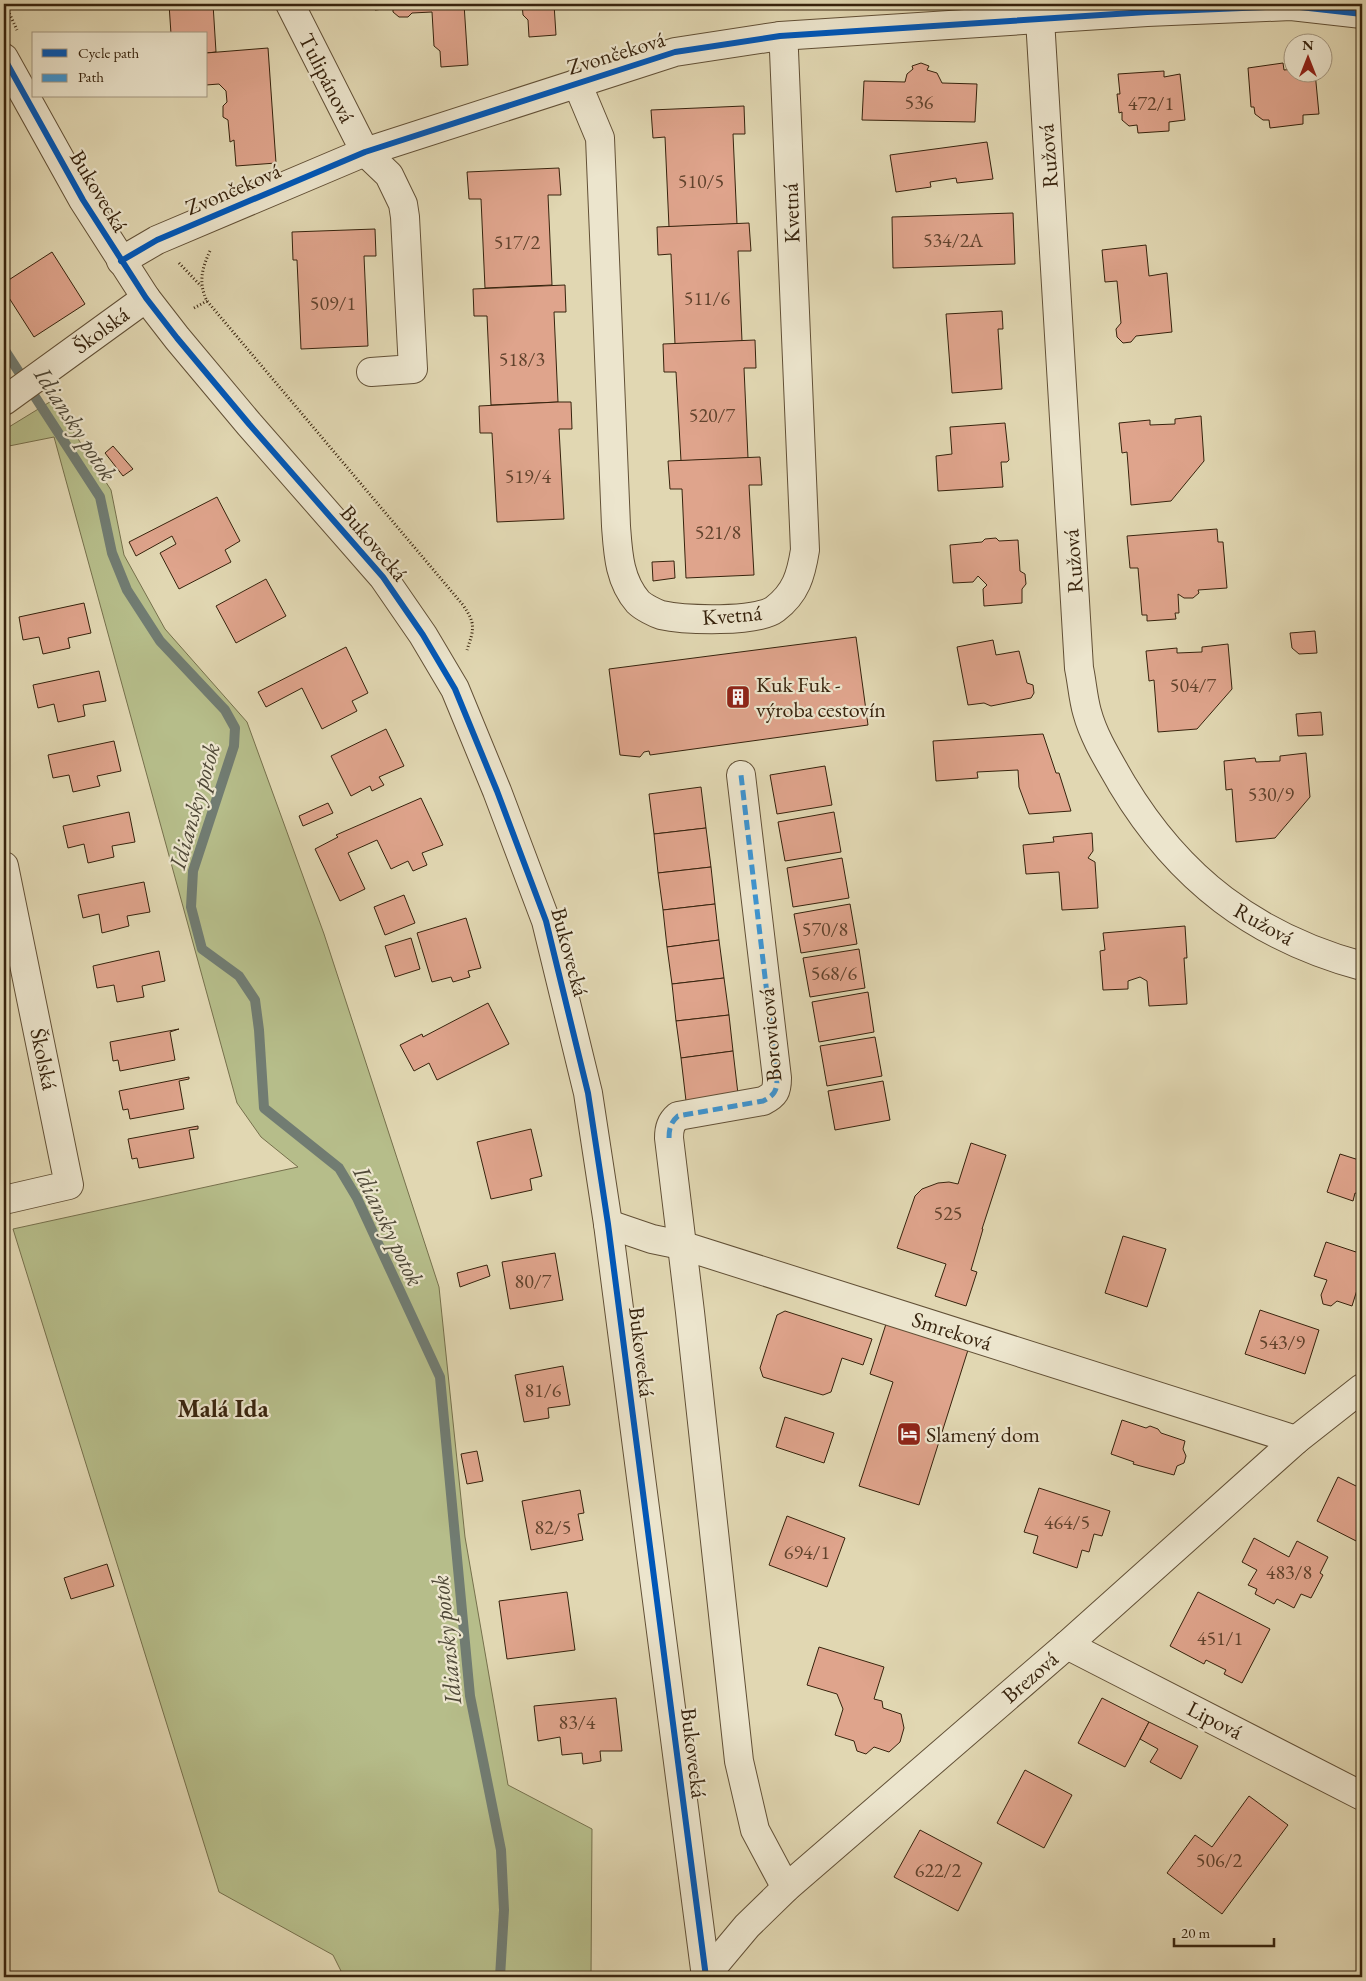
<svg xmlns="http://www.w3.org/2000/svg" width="1366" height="1981" font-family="'EB Garamond',serif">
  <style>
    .green { fill: #b6bd8a; stroke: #76704c }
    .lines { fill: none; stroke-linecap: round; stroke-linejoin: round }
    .stream { stroke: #717c72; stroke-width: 10 }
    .building { fill: #dfa48c; stroke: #37230d }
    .minor-casing { stroke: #625036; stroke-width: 30 }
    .path { stroke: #37230d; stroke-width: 3; stroke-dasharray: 1 2.5; stroke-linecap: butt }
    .minor { stroke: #ece5cd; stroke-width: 28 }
    .quiet { stroke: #3e95d2; stroke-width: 5; stroke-dasharray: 10 5; stroke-linecap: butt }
    .cycleway-casing { stroke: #ece5cd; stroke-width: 9 }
    .cycleway { stroke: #0057b8; stroke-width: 6 }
    .labels { text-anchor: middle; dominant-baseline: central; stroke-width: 4.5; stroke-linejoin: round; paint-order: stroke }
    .number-label { font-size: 20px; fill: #61432d }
    .street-label { font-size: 22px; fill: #37230d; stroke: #ece5cd }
    .poi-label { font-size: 22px; fill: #37230d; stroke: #ece5cd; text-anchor: start }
    .water-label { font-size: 24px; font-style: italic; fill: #4f4837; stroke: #ece5cd }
    .quarter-label { font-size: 25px; font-weight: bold; fill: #37230d; stroke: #ece5cd }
  </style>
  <rect width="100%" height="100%" fill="#e1d7b2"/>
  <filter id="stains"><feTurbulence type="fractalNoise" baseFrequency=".004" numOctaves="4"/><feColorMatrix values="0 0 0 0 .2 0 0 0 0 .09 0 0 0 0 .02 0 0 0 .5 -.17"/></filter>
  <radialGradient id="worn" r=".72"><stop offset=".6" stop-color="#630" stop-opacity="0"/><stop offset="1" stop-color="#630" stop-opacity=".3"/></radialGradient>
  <path class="green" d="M53,400L111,490L124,555L165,629L247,722L324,934L439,1287L465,1537L508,1785L592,1829L591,1977H344L333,1955L219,1892L13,1229L298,1167L261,1137L237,1103L54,437L4,447V430Z"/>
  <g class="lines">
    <path class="stream" d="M4,349L100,497L112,553L127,590L160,641L225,710L235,728L234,746L193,871L191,907L202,949L239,976L255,1000L259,1030L264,1108L339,1168L357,1198L440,1377L470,1696L501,1850L504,1910L500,1977"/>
  </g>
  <g class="building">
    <path d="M169,4H213L216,52L206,53V34H171Z"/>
    <path d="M374,4H464L468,65L441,67L440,51L434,46L432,12L412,13L408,17H399L393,12V8L375,10Z"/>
    <path d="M522,4H554L556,35L529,37L528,20L523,15Z"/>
    <path d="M268,48L276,163L236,166L234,140L230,142L228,120L223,117V106L227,102L226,91L219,84L206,85V53Z"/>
    <path d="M921,63L929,66L927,70L937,73L942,83L977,84L975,122L862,120L864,81L905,82L907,74L913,69L912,66Z"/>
    <path d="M1283,63L1284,70L1294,69V72H1315L1319,114L1303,115V124L1270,128L1269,120H1263L1255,114L1254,107H1251L1248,68Z"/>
    <path d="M1164,71V77L1180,74L1185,120L1169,122V131L1138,133L1137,125L1129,126L1122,120V112L1119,113L1117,94H1120L1118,74Z"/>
    <path d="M744,106L745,134H733L737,224L669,227L665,137L653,138L651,110Z"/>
    <path d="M987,142L993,179L957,183L956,178L930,182L931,187L896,192L890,155Z"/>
    <path d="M559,168L561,195H548L552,285L485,288L481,199H469L467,172Z"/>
    <path d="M1013,213L1015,264L893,268L892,217Z"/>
    <path d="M749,223L751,251H738L742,341L675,344L671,254L658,255L657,227Z"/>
    <path d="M375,229L376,256H364L368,346L301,349L297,260H293L292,232Z"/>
    <path d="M1146,245L1149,276L1167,273L1172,332L1136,336L1131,342L1123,343L1117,337L1116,329L1121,323L1117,281L1105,282L1102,250Z"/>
    <path d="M52,252L85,304L34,337L4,290V283Z"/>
    <path d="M565,285L566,312H554L558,402L491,405L487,316H474L473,289Z"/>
    <path d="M1002,311L1003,329H998L1002,389L952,393L946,314Z"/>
    <path d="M755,340L756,368H744L748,458L681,461L676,372H664L663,344Z"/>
    <path d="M558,402H571L572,429H559L564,519L497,522L492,433H480L479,406Z"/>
    <path d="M1201,416L1204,461L1171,501L1131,505L1127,452L1122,453L1119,423L1150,420V425L1175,424V419Z"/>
    <path d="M1005,423L1009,460L1007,462H1001L1003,487L938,491L936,456L952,454L950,427Z"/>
    <path d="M113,446L133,469L123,476L105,453Z"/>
    <path d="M760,457L762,485H749L754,575L686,578L682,489H670L668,461Z"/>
    <path d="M217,497L240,541L225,550L231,562L179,589L160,553L176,544L172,536L136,556L129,542Z"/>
    <path d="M1217,529L1218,542H1223L1227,588L1198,590L1199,593L1193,598H1184L1178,594L1179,613H1175L1176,619L1147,621V615H1142L1138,568H1130L1127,536Z"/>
    <path d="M996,538L999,541L1018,540L1020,571L1025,574L1026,584L1022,589V603L984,606L983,589L987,585L978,576L973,582L953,583L950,545L982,542L985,539Z"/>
    <path d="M674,561L675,578L653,581L652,562Z"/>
    <path d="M266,579L286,616L236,643L216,606Z"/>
    <path d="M84,603L91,633L68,638L70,648L43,654L39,637L23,640L19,617Z"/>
    <path d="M1315,631L1317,653L1299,654L1292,648L1290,633Z"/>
    <path d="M856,637L868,725L650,755L649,751L644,752L640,757L620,755L609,669Z"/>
    <path d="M993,640L996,655L1019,651L1027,683L1033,685L1034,693L1031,698L991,706L984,703L968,705L957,647Z"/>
    <path d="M1228,644L1232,689L1197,729L1158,732L1154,680L1149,681L1146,651L1177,648V653L1202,652V647Z"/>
    <path d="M346,647L368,693L352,701L357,711L322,729L302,688L266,707L258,692Z"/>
    <path d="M99,671L106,701L83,705L85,716L58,722L54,704L38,708L33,685Z"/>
    <path d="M1321,712L1323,735L1298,736L1296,714Z"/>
    <path d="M386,729L404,766L379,777L384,785L372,791L370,786L351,796L331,756Z"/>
    <path d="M1043,734L1056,773H1059L1071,811L1029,814L1019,787L1018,770L977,772L978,778L936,781L933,741Z"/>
    <path d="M114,741L121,771L97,776L100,786L73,792L69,775L53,778L48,755Z"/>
    <path d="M1306,753L1310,797L1275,838L1236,842L1232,789L1226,790L1224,761L1255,758L1256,762L1280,761V756Z"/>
    <path d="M825,766L832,805L777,814L770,775Z"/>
    <path d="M701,787L706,828L654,834L649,794Z"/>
    <path d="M421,798L443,845L422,853L427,865L413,871L408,861L391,869L377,840L348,853L365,889L340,901L315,849L338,837L336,835Z"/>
    <path d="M328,803L333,813L303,826L299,816Z"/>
    <path d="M129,812L135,842L112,846L114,857L88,863L84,844L68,848L63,826Z"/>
    <path d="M834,812L841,852L785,861L778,822Z"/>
    <path d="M706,828L711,867L658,873L654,834Z"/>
    <path d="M1092,833L1093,851L1088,858L1095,862L1098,908L1062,910L1059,872L1026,874L1023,845L1054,842L1053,837Z"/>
    <path d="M842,858L849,898L793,907L787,868Z"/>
    <path d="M711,867L715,904L663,910L658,873Z"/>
    <path d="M144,882L150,912L127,916L129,926L102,933L99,914L83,918L78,895Z"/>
    <path d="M404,895L415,923L385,935L374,907Z"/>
    <path d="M715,904L719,940L667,947L663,910Z"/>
    <path d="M850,904L857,944L801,953L794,914Z"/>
    <path d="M466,918L481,968L468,971L470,977L453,982L451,977L432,982L417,933Z"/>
    <path d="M1185,926L1187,958H1184L1187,1004L1149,1006L1147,981L1140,977L1128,981V989L1103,990L1100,951L1105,950L1103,933Z"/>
    <path d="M411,938L420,969L395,977L385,946Z"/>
    <path d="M719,940L724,978L672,984L667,947Z"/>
    <path d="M859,949L865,988L810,997L803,958Z"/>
    <path d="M159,951L165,981L142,986L144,997L117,1002L114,985L97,988L93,966Z"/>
    <path d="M724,978L729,1015L676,1021L672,984Z"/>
    <path d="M868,992L874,1032L819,1042L812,1002Z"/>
    <path d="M488,1003L509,1044L437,1080L429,1063L414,1071L400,1045L422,1034L423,1037Z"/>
    <path d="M729,1015L733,1051L681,1058L676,1021Z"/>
    <path d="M179,1029L170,1032L175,1060L120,1071L118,1060L113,1061L110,1042Z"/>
    <path d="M875,1037L882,1076L827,1086L820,1046Z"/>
    <path d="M733,1051L738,1094L686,1101L681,1058Z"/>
    <path d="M189,1077V1079L179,1081L184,1109L130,1119L128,1109L123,1110L119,1091Z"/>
    <path d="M883,1081L890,1120L835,1130L828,1091Z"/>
    <path d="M198,1126V1129L189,1130L194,1158L139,1168L137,1158L132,1159L128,1139Z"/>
    <path d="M531,1129L542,1176L530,1179L532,1190L491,1199L477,1142Z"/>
    <path d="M971,1143L1006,1155L982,1229H983L971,1270L977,1272L966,1306L935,1296L946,1264L897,1248L915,1196L922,1189L938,1183L949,1182L958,1184Z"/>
    <path d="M1340,1154L1362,1161V1195L1355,1193L1353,1201L1327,1192Z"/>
    <path d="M1123,1236L1166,1249L1147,1307L1105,1293Z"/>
    <path d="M1326,1242L1362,1254V1292L1357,1290L1352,1306L1337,1301L1331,1306L1323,1304L1321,1295L1327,1280L1314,1276Z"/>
    <path d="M555,1253L563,1300L510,1309L502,1262Z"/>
    <path d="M487,1265L490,1276L460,1287L457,1273Z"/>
    <path d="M1260,1310L1319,1330L1305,1374L1245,1354Z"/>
    <path d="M785,1311L872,1339L863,1365L842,1358L831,1392L823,1395L763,1377L760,1368L777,1315Z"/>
    <path d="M886,1324L968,1350L919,1505L859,1486L893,1382L870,1374Z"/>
    <path d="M563,1366L570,1405L548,1408L549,1418L524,1422L515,1375Z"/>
    <path d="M785,1417L834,1433L824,1463L776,1447Z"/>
    <path d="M1122,1420L1146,1428L1150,1426L1158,1429L1161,1433L1185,1441L1183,1449L1186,1456L1184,1463L1177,1466L1174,1475L1133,1464L1134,1462L1111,1454Z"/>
    <path d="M477,1451L483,1481L467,1484L461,1454Z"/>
    <path d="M1338,1477L1362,1489V1544L1317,1521Z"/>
    <path d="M1039,1488L1110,1511L1102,1536L1094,1534L1089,1552L1082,1550L1077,1568L1033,1553L1038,1536L1024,1532Z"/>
    <path d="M580,1490L584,1513L578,1514L583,1540L531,1550L522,1501Z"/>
    <path d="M787,1516L845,1538L827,1587L769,1565Z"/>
    <path d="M1254,1538L1289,1557L1297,1541L1328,1557L1320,1573L1323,1575L1311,1598L1301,1594L1294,1608L1277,1599L1274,1604L1255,1594L1257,1589L1248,1585L1257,1570L1242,1562Z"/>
    <path d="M107,1564L114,1586L71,1599L64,1578Z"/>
    <path d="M567,1592L575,1650L507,1659L499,1601Z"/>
    <path d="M1198,1592L1270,1629L1242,1683L1224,1674L1226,1670L1206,1660L1204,1664L1170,1646Z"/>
    <path d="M819,1647L884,1667L874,1699L882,1701L883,1708L901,1714L904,1728L900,1742L889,1752L874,1747L866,1754L857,1751L854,1741L835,1735L843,1709L837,1694L807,1685Z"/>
    <path d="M616,1698L622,1751H600L601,1761L583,1764L582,1753L562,1755L560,1737L538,1741L534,1706Z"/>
    <path d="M1102,1698L1149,1722L1125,1767L1078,1743Z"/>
    <path d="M1149,1722L1198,1746L1181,1779L1150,1762L1158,1749L1140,1739Z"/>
    <path d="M1025,1770L1072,1795L1044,1848L997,1823Z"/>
    <path d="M1249,1796L1288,1825L1222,1914L1167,1873L1195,1835L1212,1847Z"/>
    <path d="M920,1830L982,1863L958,1911L894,1877Z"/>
  </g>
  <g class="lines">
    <defs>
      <g id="minor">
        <path d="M290,4L365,152L389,175L403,204L405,217L413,369L371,372"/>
        <path d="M1040,19L1079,668C1082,682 1083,698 1087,712C1094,738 1109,761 1122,784C1179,879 1255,937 1362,966"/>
        <path d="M4,58L83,200L146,298L177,338L249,424L383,577L423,635L455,689L497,791L546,921L588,1093L608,1224L706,1977"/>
        <path d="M577,83L600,138L616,526C618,553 619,580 638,602C643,607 655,613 661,615C684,620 757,623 775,609C796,593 801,575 805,550L784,51L780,36"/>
        <path d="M121,261L157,240L365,152L675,52L780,36L1147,12L1291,6L1362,14"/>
        <path d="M4,401L146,298"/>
        <path d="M741,775L777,1078C777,1091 775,1095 763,1101L678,1116C671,1122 669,1128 669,1138L690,1312L739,1761L755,1830L786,1888"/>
        <path d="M4,866L69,1185L4,1200"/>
        <path d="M608,1224L652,1239L681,1245L1296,1440"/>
        <path d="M1067,1645L1362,1796"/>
        <path d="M706,1975L747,1926L786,1888L1067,1645L1296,1440L1362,1388"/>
      </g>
    </defs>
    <use href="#minor" class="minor-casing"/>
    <g class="path">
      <path d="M5,4L17,30"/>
      <path d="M210,251C202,268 198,283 207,301L463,605C476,624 474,629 467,650"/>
      <path d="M179,263L201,286"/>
      <path d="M194,308L207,301"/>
    </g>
    <use href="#minor" class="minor"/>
    <path class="quiet" d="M669,1138C669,1128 671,1122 678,1116L763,1101C775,1095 777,1091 777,1078L741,775"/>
    <defs>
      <g id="cycleway">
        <path d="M4,58L83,200L146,298L177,338L249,424L383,577L423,635L455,689L497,791L546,921L588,1093L608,1224L706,1977"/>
        <path d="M121,261L157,240L365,152L675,52L780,36L1147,12L1291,6L1362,14"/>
      </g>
    </defs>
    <use href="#cycleway" class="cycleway-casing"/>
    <use href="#cycleway" class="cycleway"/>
  </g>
  <defs>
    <symbol id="building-square" viewBox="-11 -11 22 22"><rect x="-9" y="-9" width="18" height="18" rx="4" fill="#8f2418" stroke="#ece5cd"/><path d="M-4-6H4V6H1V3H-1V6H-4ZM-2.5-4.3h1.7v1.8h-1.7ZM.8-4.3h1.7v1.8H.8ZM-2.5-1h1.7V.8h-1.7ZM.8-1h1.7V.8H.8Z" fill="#fff"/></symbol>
    <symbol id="hotel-square" viewBox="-11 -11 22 22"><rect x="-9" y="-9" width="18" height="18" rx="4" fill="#8f2418" stroke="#ece5cd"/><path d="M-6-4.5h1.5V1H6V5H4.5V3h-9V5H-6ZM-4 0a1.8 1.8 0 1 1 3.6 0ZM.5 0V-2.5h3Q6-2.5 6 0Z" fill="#fff"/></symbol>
  </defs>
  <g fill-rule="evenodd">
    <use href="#building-square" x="724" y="683" width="28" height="28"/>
    <use href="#hotel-square" x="895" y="1420" width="28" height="28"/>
  </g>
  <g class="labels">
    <g class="number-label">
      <text x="919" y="102">536</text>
      <text x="1151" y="103">472/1</text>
      <text x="701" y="181">510/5</text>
      <text x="953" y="240">534/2A</text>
      <text x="517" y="242">517/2</text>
      <text x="707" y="298">511/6</text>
      <text x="333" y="303">509/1</text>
      <text x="522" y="359">518/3</text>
      <text x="712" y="415">520/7</text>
      <text x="528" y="476">519/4</text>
      <text x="718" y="532">521/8</text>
      <text x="1193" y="685">504/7</text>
      <text x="1271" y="794">530/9</text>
      <text x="825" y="929">570/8</text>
      <text x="834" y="973">568/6</text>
      <text x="948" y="1213">525</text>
      <text x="533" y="1281">80/7</text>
      <text x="1282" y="1342">543/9</text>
      <text x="543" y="1390">81/6</text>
      <text x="1067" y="1522">464/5</text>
      <text x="553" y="1527">82/5</text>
      <text x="807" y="1552">694/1</text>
      <text x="1289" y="1572">483/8</text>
      <text x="1220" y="1638">451/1</text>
      <text x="577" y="1722">83/4</text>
      <text x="1219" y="1860">506/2</text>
      <text x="938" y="1870">622/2</text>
    </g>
    <g class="street-label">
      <text transform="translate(616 53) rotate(-17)">Zvončeková</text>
      <text transform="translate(327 78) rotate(63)">Tulipánová</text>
      <text transform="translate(1048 156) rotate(-94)">Ružová</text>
      <text transform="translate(233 189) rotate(-23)">Zvončeková</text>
      <text transform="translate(99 191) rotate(59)">Bukovecká</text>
      <text transform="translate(791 213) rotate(-92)">Kvetná</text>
      <text transform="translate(101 330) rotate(-36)">Školská</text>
      <text transform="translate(374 543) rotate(50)">Bukovecká</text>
      <text transform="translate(1073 561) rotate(-94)">Ružová</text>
      <text transform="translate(732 615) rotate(-5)">Kvetná</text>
      <text transform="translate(1264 924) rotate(29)">Ružová</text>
      <text transform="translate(570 952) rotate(75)">Bukovecká</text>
      <text transform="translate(770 1035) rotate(-95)">Borovicová</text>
      <text transform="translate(44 1059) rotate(78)">Školská</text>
      <text transform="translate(952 1331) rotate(18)">Smreková</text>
      <text transform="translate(642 1352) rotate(83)">Bukovecká</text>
      <text transform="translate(1030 1677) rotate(-41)">Brezová</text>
      <text transform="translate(1215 1720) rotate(27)">Lipová</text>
      <text transform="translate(694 1753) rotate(83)">Bukovecká</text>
    </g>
    <g class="poi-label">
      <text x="756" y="684">Kuk Fuk -<tspan x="756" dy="25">výroba cestovín</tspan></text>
      <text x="926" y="1434">Slamený dom</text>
    </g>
    <g class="water-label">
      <text transform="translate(76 424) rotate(57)">Idiansky potok</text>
      <text transform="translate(194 806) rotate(-74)">Idiansky potok</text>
      <text transform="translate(389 1226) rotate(64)">Idiansky potok</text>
      <text transform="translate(446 1640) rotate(-96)">Idiansky potok</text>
    </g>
    <g class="quarter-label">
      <text x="223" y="1408">Malá Ida</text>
    </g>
  </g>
  <rect width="1366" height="1981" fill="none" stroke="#e1d7b2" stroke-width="20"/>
  <rect x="5" y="5" width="1356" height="1971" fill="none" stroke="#37230d" stroke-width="2.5"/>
  <rect x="10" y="10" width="1346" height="1961" fill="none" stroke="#37230d"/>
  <rect x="32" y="32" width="175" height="65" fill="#ece5cd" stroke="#a49780"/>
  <rect x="42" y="49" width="25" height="8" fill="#0057b8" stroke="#a49780"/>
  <text x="78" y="58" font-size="15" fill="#37230d">Cycle path</text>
  <rect x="42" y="74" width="25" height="8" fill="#3e95d2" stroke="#a49780"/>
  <text x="78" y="82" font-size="15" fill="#37230d">Path</text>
  <g transform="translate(1308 58)"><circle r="24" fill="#ece5cd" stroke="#a49780"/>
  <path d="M0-4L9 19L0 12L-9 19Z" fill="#8f2418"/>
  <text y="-8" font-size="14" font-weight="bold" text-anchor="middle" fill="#37230d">N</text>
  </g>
  <path d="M1174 1938v8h100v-8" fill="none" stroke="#37230d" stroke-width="2.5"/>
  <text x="1181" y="1938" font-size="15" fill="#37230d" stroke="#ece5cd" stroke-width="4" paint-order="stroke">20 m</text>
  <rect width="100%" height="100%" filter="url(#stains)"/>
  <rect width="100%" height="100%" fill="url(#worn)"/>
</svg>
